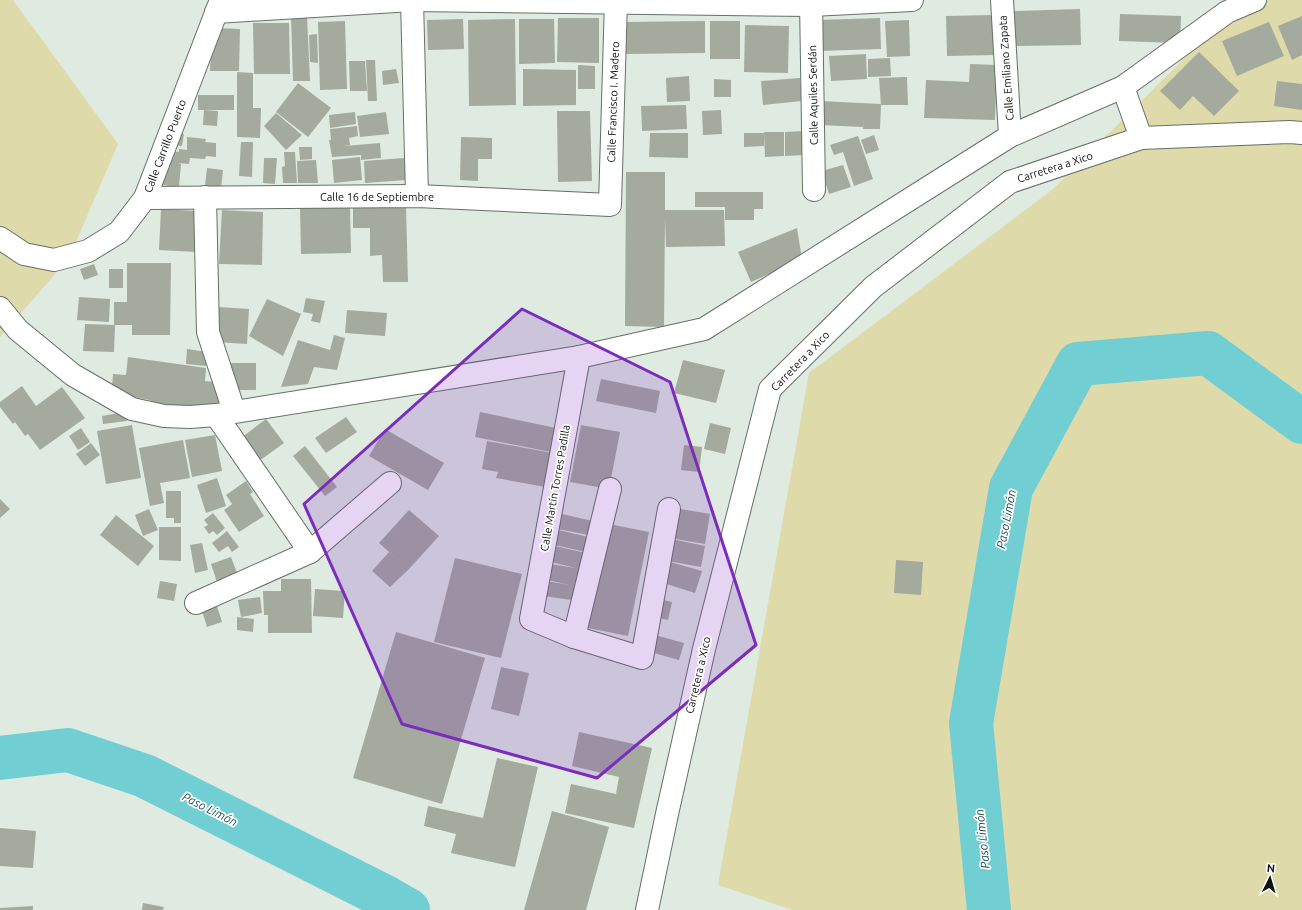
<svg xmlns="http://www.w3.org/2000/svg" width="1302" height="910" font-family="Ubuntu,sans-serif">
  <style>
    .green { fill: #dedaaa }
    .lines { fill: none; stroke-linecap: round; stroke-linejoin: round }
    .river { stroke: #71ced3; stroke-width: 44 }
    .building { fill: #a4aa9e }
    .street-casing { stroke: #667068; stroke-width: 24 }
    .secondary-casing { stroke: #667068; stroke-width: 24 }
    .street { stroke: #fff; stroke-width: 22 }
    .secondary { stroke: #fff; stroke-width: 22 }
    .marked { fill: #7b2cbf; fill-opacity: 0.2; stroke: #7b2cbf; stroke-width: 3; stroke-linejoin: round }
    .labels { text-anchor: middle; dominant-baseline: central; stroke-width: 3.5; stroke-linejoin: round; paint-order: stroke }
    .street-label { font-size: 11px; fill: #0e120f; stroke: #fff }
    .water-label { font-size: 12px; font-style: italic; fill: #224d4f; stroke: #fff }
  </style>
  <rect width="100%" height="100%" fill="#dfeae1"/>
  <g class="green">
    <path d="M0,0H13L118,144L69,258L0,337Z"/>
    <path d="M1243,0H1302V910H793L718,885L809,373L1052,190Z"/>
  </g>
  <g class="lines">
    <g class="river">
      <path d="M0,758L68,750L145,776L387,898L408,910"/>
      <path d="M989,910L971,723L1011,488L1078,364L1208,353L1302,422"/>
    </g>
  </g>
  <g class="building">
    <path d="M1080,9L1081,45L1013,46L1012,11Z"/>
    <path d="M1120,14L1181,16L1180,43L1119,41Z"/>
    <path d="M993,15L994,55L947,56L946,16Z"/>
    <path d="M291,16H307L310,81H293Z"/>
    <path d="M1302,16V55L1292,60L1278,26Z"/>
    <path d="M558,18H599V63L557,62Z"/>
    <path d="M880,18L881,49L818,51L817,20Z"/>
    <path d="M463,19L464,49L428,50L427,20Z"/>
    <path d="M515,19L516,105L469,106L468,20Z"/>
    <path d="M519,19H554L555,63L519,64Z"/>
    <path d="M909,20L910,56L887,57L885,21Z"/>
    <path d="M345,21L347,89L320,90L318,22Z"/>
    <path d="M705,21V53L625,54V22Z"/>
    <rect x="710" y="21" width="30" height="38"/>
    <path d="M1269,22L1284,56L1237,76L1222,41Z"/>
    <path d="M253,23H289L290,74H254Z"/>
    <path d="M745,25L789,26L788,73L744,72Z"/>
    <path d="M216,28L240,29L239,71H210L211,41Z"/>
    <path d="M317,34L318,63L310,62L309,35Z"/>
    <path d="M1199,52L1239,91L1214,116L1193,96L1180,110L1160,91Z"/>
    <path d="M866,54L867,79L831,81L829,56Z"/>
    <path d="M890,58L891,76L868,77V59Z"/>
    <path d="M366,60H375L377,101H368Z"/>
    <path d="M349,61H365L367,91H350Z"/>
    <path d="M970,64L997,65L995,120L924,118L926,80L969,82Z"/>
    <path d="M578,65L595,66V89H578Z"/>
    <path d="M396,69L399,83L383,85L382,71Z"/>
    <path d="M523,69L576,70V105L523,106Z"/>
    <path d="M237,72L253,73V108H261L260,138L237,137Z"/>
    <path d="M689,76L690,101L667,102L666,78Z"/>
    <path d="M907,77L908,105H881L879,78Z"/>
    <path d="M800,78L802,101L763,105L761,81Z"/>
    <path d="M714,79L731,80V97H714Z"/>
    <path d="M1277,81L1302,84V110L1274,106Z"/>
    <path d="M298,83L331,108L308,137L276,112Z"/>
    <rect x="198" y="95" width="36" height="15"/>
    <path d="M821,101L881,104L880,129H863L864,116L863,127L820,125Z"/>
    <path d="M686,105L687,129L642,131L641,106Z"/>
    <path d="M204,110L218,111L217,126L203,125Z"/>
    <path d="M721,110L722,134L703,135L702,111Z"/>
    <path d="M557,111H590L592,181L558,182Z"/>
    <path d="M355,112L356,124L330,128L329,115Z"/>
    <path d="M386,112L389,134L360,137L357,116Z"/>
    <path d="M276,113L302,135L286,150L264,126Z"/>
    <path d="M357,126L358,136L349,138L350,145L344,146L380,143L381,158L361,160V155L332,157L329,140H331L330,129Z"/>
    <path d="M804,131L805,155L785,156V132Z"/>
    <path d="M764,132H784V156L765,157Z"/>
    <path d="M175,133L184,134L182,146L173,145Z"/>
    <path d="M650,133H688V158L649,157Z"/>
    <path d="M744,133H764V146L744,147Z"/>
    <path d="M874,135L879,150L866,154L861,140Z"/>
    <path d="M858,136L873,179L854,186L843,152L834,155L830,145Z"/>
    <path d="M187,137L206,139L205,142L216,143V157L206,156L205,159L190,158L189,164L178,163L181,164L179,187L162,185L164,163L167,151L179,152V149L187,150Z"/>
    <path d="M461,137L492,138V159H478V181L460,180Z"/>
    <path d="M241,142H253L252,177L239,176Z"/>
    <path d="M299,147H312V159L300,160Z"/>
    <path d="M284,152H295L297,183H283L282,167L285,166Z"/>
    <path d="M360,157L362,180L334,183L332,160Z"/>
    <path d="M264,158H277L275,184L263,183Z"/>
    <path d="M404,158L406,180L365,183L364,161Z"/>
    <path d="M316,160L318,183H298L297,161Z"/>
    <path d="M843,165L851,187L829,194L822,171Z"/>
    <path d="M207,168L223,170L221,188L205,186Z"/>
    <path d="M626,172H665V210H724L725,246L666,247L665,218L664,327L625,326Z"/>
    <path d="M695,192H763V209H754V220H725V207H695Z"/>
    <path d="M350,206L351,253L301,254L300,207Z"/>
    <path d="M406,207L408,282H383L382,255L370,256V228H353V208Z"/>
    <path d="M161,209L198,211L196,252L159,250Z"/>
    <path d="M222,210L263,212L262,265L219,264Z"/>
    <path d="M797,228L802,259L751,282L738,252Z"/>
    <path d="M127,263H171L170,335H132V325H114V302H127Z"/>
    <path d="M94,264L98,275L84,280L80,269Z"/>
    <rect x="109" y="269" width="14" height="19"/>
    <path d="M79,297L110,299L109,322L77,320Z"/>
    <path d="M306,298L325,301L320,323L311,321L313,314L303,312Z"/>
    <path d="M267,299L301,314L283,356L249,336Z"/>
    <path d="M218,307L249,309L247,344L216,342Z"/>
    <path d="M347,310L387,313L385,336L345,333Z"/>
    <path d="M85,324L115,325L114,352L83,351Z"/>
    <path d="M334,335L345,338L337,370L314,367L308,384L281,387L298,340L330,350Z"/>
    <path d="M187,349L207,352L206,366L186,364Z"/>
    <path d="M128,357L206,368L205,381L223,383L221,405L159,408L150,400L128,396L112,387L113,374L126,375Z"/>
    <path d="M683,360L725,370L716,403L674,393Z"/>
    <path d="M231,363H256V390H232Z"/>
    <path d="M601,379L660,391L656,413L596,401Z"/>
    <path d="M22,386L36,406L62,387L85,418L40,450L28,434L25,436L15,422L13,424L0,407V402Z"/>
    <path d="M125,412L127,421L103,424L102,416Z"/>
    <path d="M480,412L561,429L556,453L475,437Z"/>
    <path d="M346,417L357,432L326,453L315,438Z"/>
    <path d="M266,419L284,443L255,464L237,441Z"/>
    <path d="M710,423L731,428L725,454L704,449Z"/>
    <path d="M132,425L141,478L106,484L97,431Z"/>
    <path d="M581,425L620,432L609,489L570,482Z"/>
    <path d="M81,428L90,442L78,450L69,436Z"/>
    <path d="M385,429L444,463L428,490L369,456Z"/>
    <path d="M215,435L222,471L192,477L185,440Z"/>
    <path d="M183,440L190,478L160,483L164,503L150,506L139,448Z"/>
    <path d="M487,441L558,454L551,488L496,478L498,472L482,469Z"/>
    <path d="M91,443L100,455L85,466L76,454Z"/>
    <path d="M684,445L702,447L699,472L681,470Z"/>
    <path d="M305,446L337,487L325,496L293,456Z"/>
    <path d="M217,478L226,506L206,513L197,485Z"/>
    <path d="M246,481L253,492L250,494L264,516L239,532L224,510L232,504L226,495Z"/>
    <path d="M166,491H181V523H174V518H166Z"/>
    <path d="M0,499L10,509L0,518Z"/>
    <path d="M675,508L710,514L705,544L670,538Z"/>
    <path d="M149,509L158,530L143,536L135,515Z"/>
    <path d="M409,510L439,536L409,569L390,587L372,571L389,552L405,566L379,543Z"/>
    <path d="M213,513L225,528L217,535L213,531L209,534L204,527L208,525L204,520Z"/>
    <path d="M562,514L597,522L594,536L558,529Z"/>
    <path d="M116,515L154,546L138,566L100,535Z"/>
    <path d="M604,523L649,532L628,636L583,627Z"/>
    <path d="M159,527H181V561L159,560Z"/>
    <path d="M558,530L593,538L590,553L555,545Z"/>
    <path d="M227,531L239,547L232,552L228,546L219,552L212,543Z"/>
    <path d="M667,538L705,546L701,567L663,560Z"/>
    <path d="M202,543L208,570L195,573L190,545Z"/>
    <path d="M555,546L590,554L579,601L543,596L546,581L570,585L547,580L550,564L576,568L551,562Z"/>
    <path d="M231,557L240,581L219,588L211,564Z"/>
    <path d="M455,558L522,574L501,658L434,642Z"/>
    <path d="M663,560L702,571L695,593L657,581Z"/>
    <path d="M896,560L923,562L921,595L894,593Z"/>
    <path d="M281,579H311L312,633H268V615H264L263,591H281Z"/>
    <path d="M160,581L177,584L174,601L157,598Z"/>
    <path d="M315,589L345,591L343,618L313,616Z"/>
    <path d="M260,597L262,613L241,617L238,600Z"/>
    <path d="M654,598L672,602L668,620L650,616Z"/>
    <path d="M215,600L222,622L207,627L200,604Z"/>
    <path d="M237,617L254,619L253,632L237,630Z"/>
    <path d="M396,632L485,658L442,804L353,778Z"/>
    <path d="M648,633L684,643L679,660L643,650Z"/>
    <path d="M501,667L529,673L519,716L491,709Z"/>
    <path d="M579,732L652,748L634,828L565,813L571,784L616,794L619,777L572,766Z"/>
    <path d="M497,758L538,767L515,867L451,853L456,834L424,826L428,806L483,818Z"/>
    <path d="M552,811L609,827L586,910H524Z"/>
    <path d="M0,828L36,831L33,868L0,866Z"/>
    <path d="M143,903L164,907L163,910H142Z"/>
    <path d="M33,906V910H0V908Z"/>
  </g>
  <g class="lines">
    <defs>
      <g id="street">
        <path d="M412,0L417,196"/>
        <path d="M811,0L814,190"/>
        <path d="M1002,0L1010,136"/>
        <path d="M216,12L412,0L811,5L912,0"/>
        <path d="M205,197L208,332L234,411"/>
        <path d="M145,198L417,196L610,205L616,0"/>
        <path d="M0,238L24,254L54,260L88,251L119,232L145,198L221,0"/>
        <path d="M579,357L531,619L574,637L642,658L669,509"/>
        <path d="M216,415L310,552"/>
        <path d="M196,603L310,552L390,483"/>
        <path d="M574,637L610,489"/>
      </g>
      <g id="secondary">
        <path d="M1123,87L1141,138"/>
        <path d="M0,308L18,330L73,375L132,409L164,416L190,417L216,415L579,357L704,329L1010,136L1123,87L1227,12L1255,0"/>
        <path d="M647,910L667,814L704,649L770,389L873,287L1010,182L1141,138L1290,132L1302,133"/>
      </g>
    </defs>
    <use href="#street" class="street-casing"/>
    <use href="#secondary" class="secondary-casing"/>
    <use href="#street" class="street"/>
    <use href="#secondary" class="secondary"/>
  </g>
  <path class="marked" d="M522,309L670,382L756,645L597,778L402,724L304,504Z"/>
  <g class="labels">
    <g class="street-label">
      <text transform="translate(1006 68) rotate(-94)">Calle Emiliano Zapata</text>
      <text transform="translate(813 95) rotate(-91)">Calle Aquiles Serdán</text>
      <text transform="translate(613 102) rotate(-88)">Calle Francisco I. Madero</text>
      <text transform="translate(165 146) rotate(-69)">Calle Carrillo Puerto</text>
      <text transform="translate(1055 167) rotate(-18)">Carretera a Xico</text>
      <text x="377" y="197">Calle 16 de Septiembre</text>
      <text transform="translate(800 361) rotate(-46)">Carretera a Xico</text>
      <text transform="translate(555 488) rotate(-80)">Calle Martín Torres Padilla</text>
      <text transform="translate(698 675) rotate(-77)">Carretera a Xico</text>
    </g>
    <g class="water-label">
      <text transform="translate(1006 519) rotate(-79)">Paso Limón</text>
      <text transform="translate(210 809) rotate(27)">Paso Limón</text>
      <text transform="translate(982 839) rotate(-96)">Paso Limón</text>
    </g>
  </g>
  <g transform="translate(1270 878) rotate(5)" stroke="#ffffff" stroke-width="3" paint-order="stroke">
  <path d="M0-3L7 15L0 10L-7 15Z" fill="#0e120f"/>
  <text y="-6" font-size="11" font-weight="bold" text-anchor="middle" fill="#0e120f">N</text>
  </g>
</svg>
